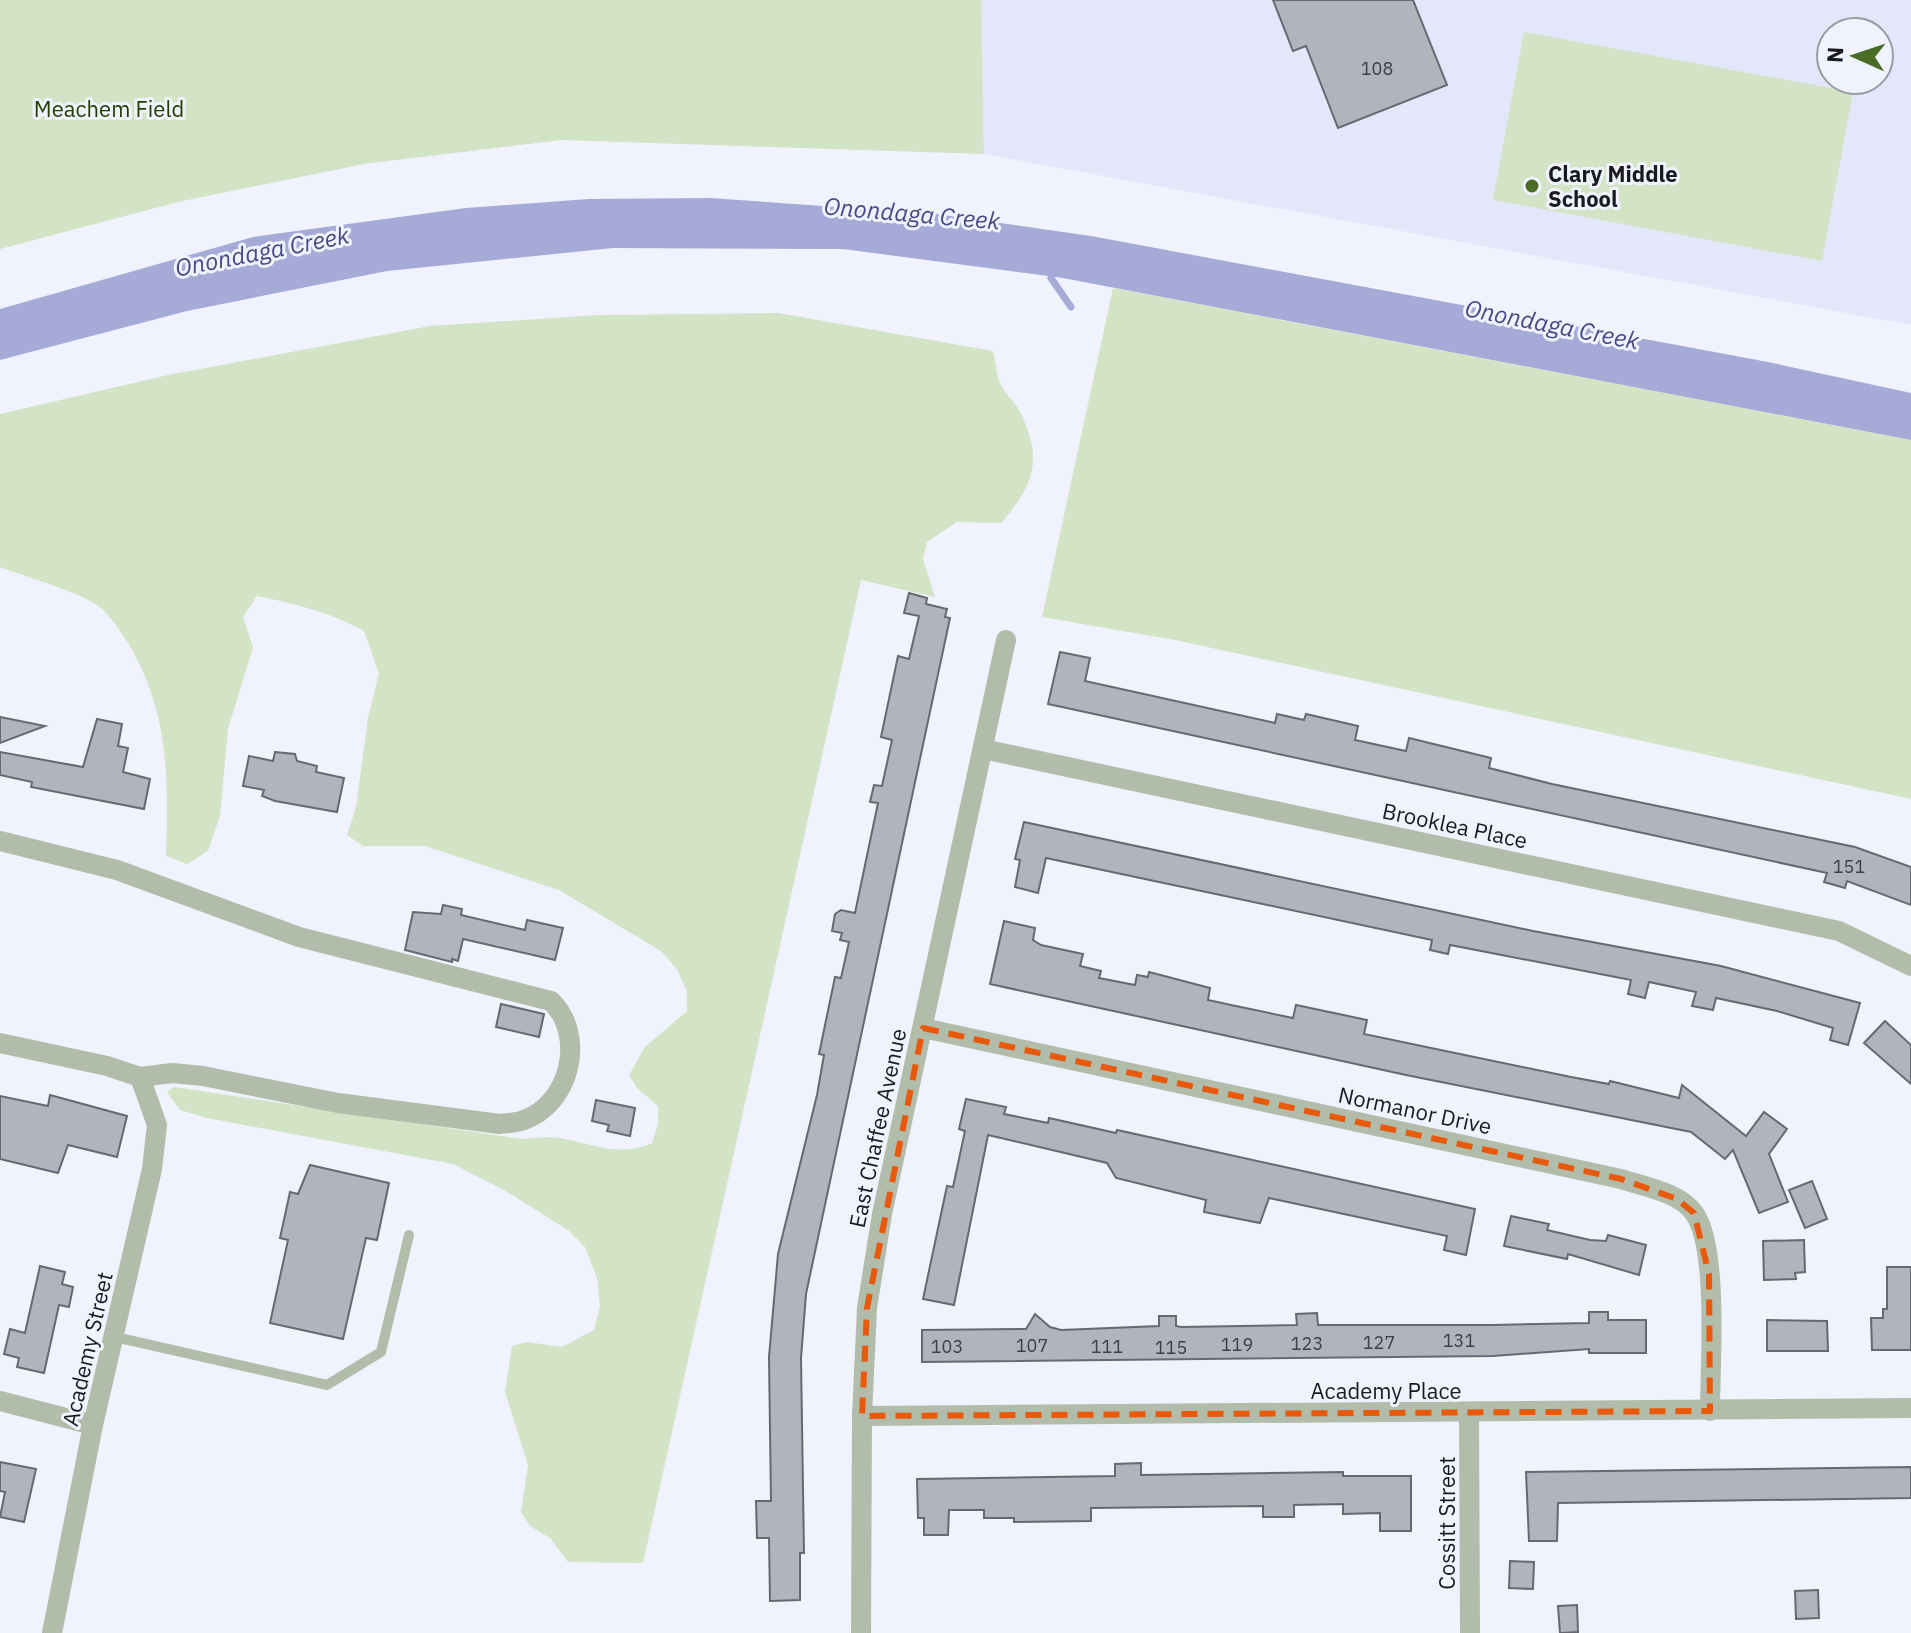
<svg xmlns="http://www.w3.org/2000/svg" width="1911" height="1633" font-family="'IBM Plex Sans',sans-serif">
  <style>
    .built { fill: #e4e7f9; fill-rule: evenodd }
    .green { fill: #d2e4c5 }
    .water { fill: #a5aad6 }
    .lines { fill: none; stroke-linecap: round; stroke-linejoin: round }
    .stream { stroke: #a5aad6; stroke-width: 7 }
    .building { fill: #b1b3bd; stroke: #676872; stroke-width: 2 }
    .lane { stroke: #b1bcaa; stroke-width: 10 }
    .street { stroke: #b1bcaa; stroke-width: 20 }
    .marked { fill: none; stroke: #e8590c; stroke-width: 6; stroke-dasharray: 16 10; stroke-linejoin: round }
    .poi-dot { fill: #496d26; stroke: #f0f2fd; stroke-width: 3 }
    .labels { text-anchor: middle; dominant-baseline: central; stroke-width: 6; stroke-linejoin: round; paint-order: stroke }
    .number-label { font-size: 18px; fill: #3f4046 }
    .park-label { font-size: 22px; fill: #223d00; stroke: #f0f2fd }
    .poi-label { font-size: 22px; font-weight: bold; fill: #191a1e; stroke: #f0f2fd; text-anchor: start }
    .street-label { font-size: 22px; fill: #191a1e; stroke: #f0f2fd }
    .water-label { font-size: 24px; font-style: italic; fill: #474a83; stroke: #f0f2fd }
  </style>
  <rect width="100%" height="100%" fill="#f0f2fd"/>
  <path class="built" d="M981,0H1911V325L984,154ZM1831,32H1879V80H1831Z"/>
  <g class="green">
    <path d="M0,0H981L984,154L561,140L364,164L178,202L0,249Z"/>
    <path d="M1524,32L1853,92L1822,261L1493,200Z"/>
    <path d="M1113,288L1911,440V799L1175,640L1042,617Z"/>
    <path d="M778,313L993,351C996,362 996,377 1002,387C1007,396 1015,402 1020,412C1043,459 1035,484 1001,523L957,522L927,542L923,559L935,597L861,580L643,1563L568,1562L550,1538L530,1526L521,1512L528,1465L505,1392L512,1346L527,1342L562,1347L594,1330L600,1306L597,1278L585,1247L568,1230L504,1190L453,1164L207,1118L180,1110L167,1092L174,1087L522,1139C535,1138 548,1136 560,1138C594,1144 618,1158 652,1143L658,1124V1106L637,1088L629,1075L645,1047L687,1011V992L677,969L661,951L559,890L425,846H363L347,835L356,807L368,718L379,674L364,631C330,612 296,604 257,596L243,617L253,647L228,729L220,816L208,851L187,864L166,856C168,777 170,714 128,643C120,631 109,613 97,605C76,591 26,577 0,567V414L168,375L430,326L599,315Z"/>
  </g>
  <path class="water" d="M710,198L937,214L1091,236L1768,362L1911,393V440L1063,278L843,249L613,248L387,271L187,311L0,360V309L253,237L466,208L589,199Z"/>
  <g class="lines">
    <path class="stream" d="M1051,278L1071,307"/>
  </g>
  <g class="building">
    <path d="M1273,0H1413L1447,85L1338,128L1306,46L1293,51Z"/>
    <path d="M909,593L927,598L926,604L947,609L945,617L950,618L806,1294L801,1358L804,1553H800V1600L770,1601L769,1538H757L756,1501H771L769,1357L778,1254L817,1095L824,1055L819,1054L835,977L841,978L849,942L840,940L842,933L832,931L835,914L841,910L855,913L878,803L870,802L874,785L882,786L892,740L881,737L898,656L909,659L919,616L904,613Z"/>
    <path d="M1060,652L1090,658L1085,681L1275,723L1277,714L1304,720L1306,714L1358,726L1355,740L1406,751L1409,738L1491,758L1489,768L1552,784L1855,847L1911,867V905L1847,881L1845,888L1824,882L1827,873L1048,704Z"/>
    <path d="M0,717L45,726L0,743Z"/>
    <path d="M97,719L122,724L118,746L128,748L123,772L150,779L144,809L31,787L32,782L0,775V752L83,767Z"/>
    <path d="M275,752L295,754L297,761L317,766L316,772L344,778L337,812L275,801L262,796L264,790L243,786L249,756L273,761Z"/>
    <path d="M1024,822L1533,931L1721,966L1860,1003L1848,1045L1830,1040L1833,1028L1777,1011L1716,998L1713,1010L1692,1006L1696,992L1649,982L1645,998L1628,994L1631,980L1450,945L1448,954L1430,950L1432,940L1046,858L1038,893L1015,887L1020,860L1015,859Z"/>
    <path d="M443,905L462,909L461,915L525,930L527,920L563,928L555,960L463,939L458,961L452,959V962L405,950L413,912L441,914Z"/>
    <path d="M1004,921L1035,928L1033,940L1041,945L1083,954L1080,966L1101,971L1099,978L1135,985L1137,975L1148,977L1149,972L1210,988L1208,1000L1231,1005L1293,1018L1296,1005L1367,1020L1364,1034L1571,1077L1609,1084L1610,1081L1679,1098L1682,1085L1746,1136L1764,1112L1787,1129L1769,1154L1788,1202L1759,1213L1733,1150L1725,1159L1691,1132L1406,1075L990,984Z"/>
    <path d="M501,1004L544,1014L539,1037L496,1027Z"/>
    <path d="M1885,1021L1911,1045V1084L1864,1043Z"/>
    <path d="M50,1095L127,1116L117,1157L68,1145L58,1173L0,1159V1096L48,1106Z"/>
    <path d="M966,1099L1006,1107L1004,1114L1048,1123L1049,1118L1116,1133L1117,1130L1475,1209L1466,1255L1444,1250L1447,1236L1269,1198L1260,1223L1204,1212L1206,1200L1116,1178L1107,1163L988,1135L954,1305L923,1299L947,1186L953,1187L965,1131L959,1129Z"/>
    <path d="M596,1100L635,1108L630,1136L607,1131L609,1125L592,1121Z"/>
    <path d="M310,1165L389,1183L377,1240L366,1238L343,1339L270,1323L288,1240L280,1238L290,1192L298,1194Z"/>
    <path d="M1812,1181L1827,1219L1805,1228L1789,1190Z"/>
    <path d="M1511,1216L1549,1224L1547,1230L1590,1240L1606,1241L1608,1235L1646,1245L1639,1275L1568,1254L1567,1259L1504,1246Z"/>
    <path d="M1804,1240L1805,1272L1795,1273L1796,1279L1764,1280L1763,1241Z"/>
    <path d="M40,1266L65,1272L62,1284L73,1287L69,1307L59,1305L44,1373L17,1367L19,1358L4,1354L10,1329L25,1333Z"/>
    <path d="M1887,1267H1911V1350H1872L1871,1318H1883V1309H1887Z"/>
    <path d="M1589,1312H1608V1320H1646V1353H1589V1349L1493,1356L922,1362V1330L1026,1329L1035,1314L1050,1327L1061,1330L1159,1326V1316H1176V1326L1181,1327L1297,1325L1296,1314L1317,1313L1318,1325H1493L1589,1323Z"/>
    <path d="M1767,1320L1827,1321L1828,1351H1767Z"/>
    <path d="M0,1462L36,1469L24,1522L0,1517L5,1492L0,1491Z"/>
    <path d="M1141,1463V1475L1343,1472V1476H1411V1531H1380V1513L1343,1514V1504L1294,1505V1517H1263V1506L1091,1508V1521L1014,1522V1518H984V1510H949L948,1535H924V1518H918L917,1479L1115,1476V1464Z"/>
    <path d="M1911,1467V1498L1558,1503L1557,1541H1529L1526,1472Z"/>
    <path d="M1510,1561L1534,1562L1533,1589L1509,1588Z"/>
    <path d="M1818,1590L1819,1618L1796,1619L1795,1591Z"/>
    <path d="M1577,1605L1578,1632L1560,1633L1558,1606Z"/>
  </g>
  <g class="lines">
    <path class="lane" d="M115,1337L327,1385L381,1352L409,1235"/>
    <g class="street">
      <path d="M983,749L1839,931L1911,966"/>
      <path d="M0,841L117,870L299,937L551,1001C586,1035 571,1103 524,1120C517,1123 507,1123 500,1124L338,1103L203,1076L172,1073L140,1077L107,1066L0,1043"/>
      <path d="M923,1028L1621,1179C1644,1187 1679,1192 1694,1213C1719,1247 1710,1366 1710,1411"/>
      <path d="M0,1401L93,1425"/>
      <path d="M1469,1413L1470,1633"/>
      <path d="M862,1416L1911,1408"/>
      <path d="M52,1633L93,1425L152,1169L157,1125L140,1077"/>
      <path d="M861,1633L862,1416L867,1308L882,1214L1006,640"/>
    </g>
  </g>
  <path class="marked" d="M923,1028L1621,1179L1677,1199L1694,1213L1709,1274L1710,1411L862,1416L867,1308Z"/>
  <circle class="poi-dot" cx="1532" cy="186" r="8"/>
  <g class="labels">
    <g class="number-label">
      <text x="1377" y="68">108</text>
      <text x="1849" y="866">151</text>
      <text x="1459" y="1340">131</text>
      <text x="1379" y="1342">127</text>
      <text x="1307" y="1343">123</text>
      <text x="1237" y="1344">119</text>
      <text x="1032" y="1345">107</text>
      <text x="947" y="1346">103</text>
      <text x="1107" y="1346">111</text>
      <text x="1171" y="1347">115</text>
    </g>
    <g class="park-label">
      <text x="109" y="108">Meachem Field</text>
    </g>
    <g class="poi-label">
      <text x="1548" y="173">Clary Middle<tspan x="1548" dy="25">School</tspan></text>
    </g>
    <g class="street-label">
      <text transform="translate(1455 825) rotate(12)">Brooklea Place</text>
      <text transform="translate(1415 1110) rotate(12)">Normanor Drive</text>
      <text transform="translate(877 1128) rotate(-78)">East Chaffee Avenue</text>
      <text transform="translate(87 1349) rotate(-77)">Academy Street</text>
      <text x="1386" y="1390">Academy Place</text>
      <text transform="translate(1446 1523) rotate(-90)">Cossitt Street</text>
    </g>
    <g class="water-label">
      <text transform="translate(912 213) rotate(5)">Onondaga Creek</text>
      <text transform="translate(262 251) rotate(-11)">Onondaga Creek</text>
      <text transform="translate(1552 324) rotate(11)">Onondaga Creek</text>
    </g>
  </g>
  <g transform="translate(1855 56) rotate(273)"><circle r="38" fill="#f0f2fd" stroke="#9a9ca4" stroke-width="2"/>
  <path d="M0-6L14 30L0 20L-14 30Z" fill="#496d26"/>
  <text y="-12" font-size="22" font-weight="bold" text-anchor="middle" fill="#191a1e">N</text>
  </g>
</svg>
